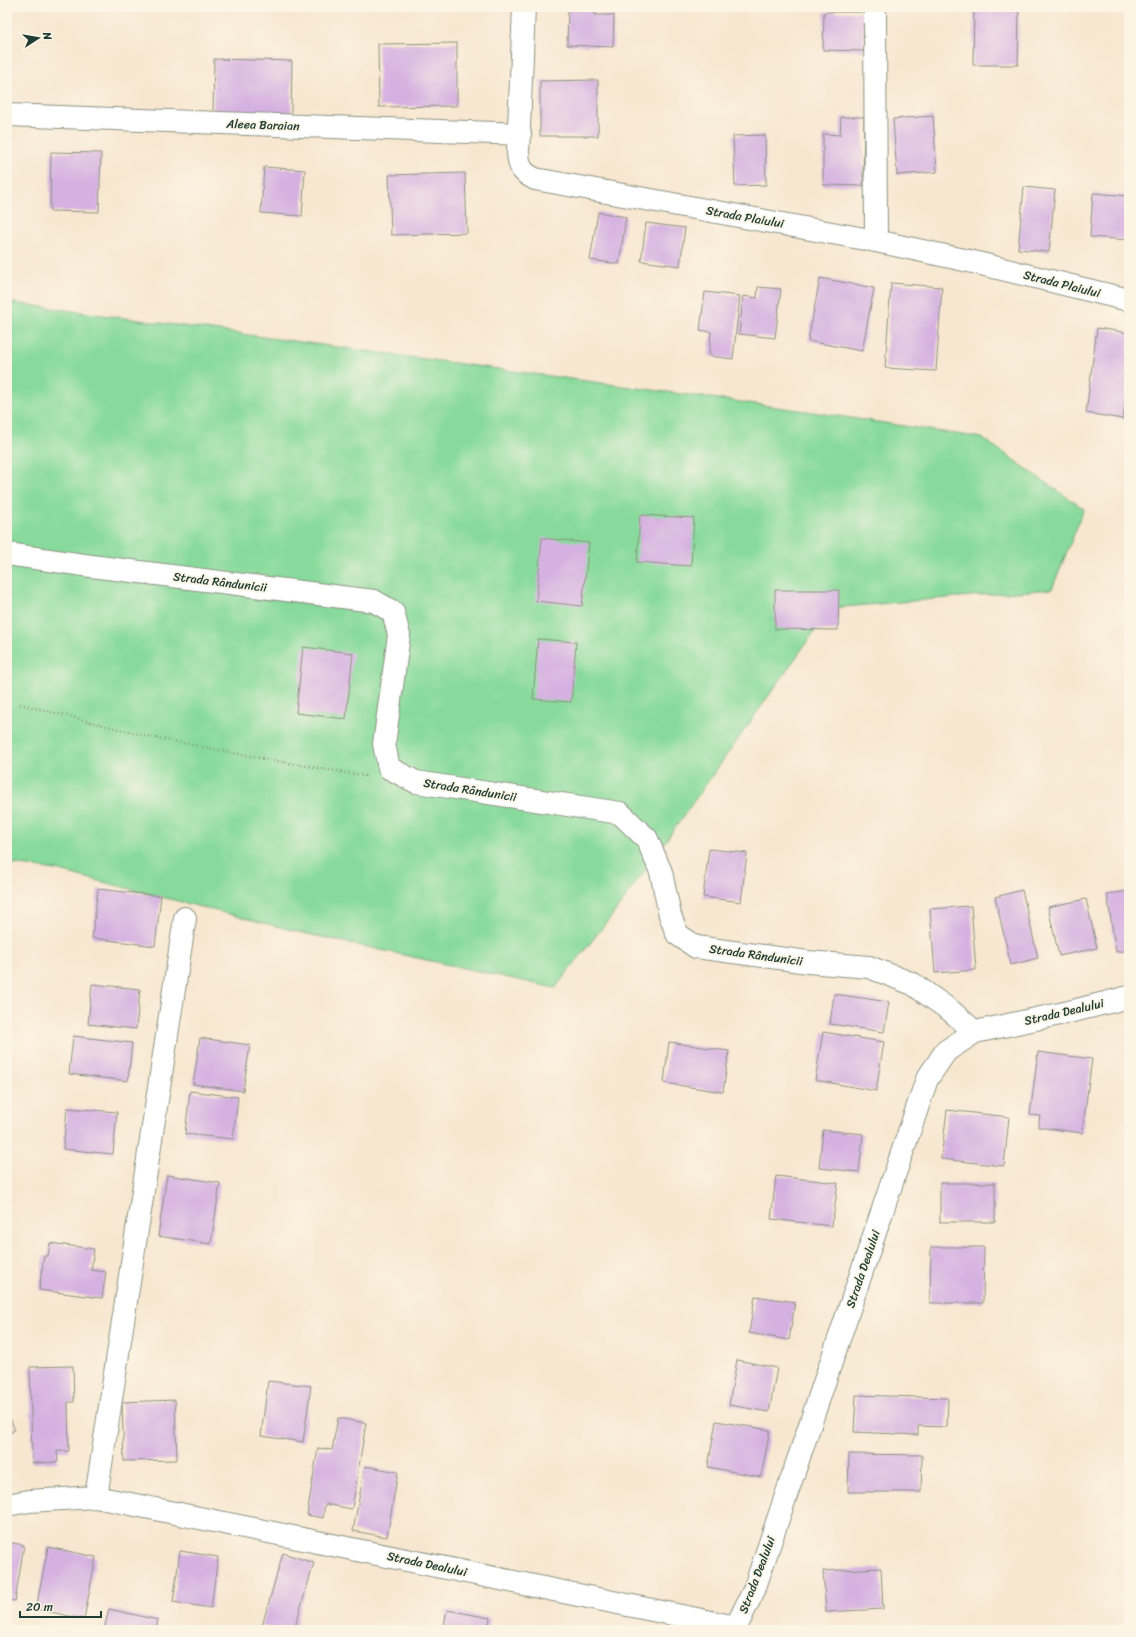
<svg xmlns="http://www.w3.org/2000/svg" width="1136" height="1637" font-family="Sriracha,sans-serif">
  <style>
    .grass { fill: #87da9b; stroke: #538c68 }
    .building { fill: #d5b1e1 }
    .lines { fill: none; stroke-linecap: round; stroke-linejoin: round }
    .street-casing { stroke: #8b9282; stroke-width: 24 }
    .path { stroke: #8b9282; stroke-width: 2.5; stroke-dasharray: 1 3; stroke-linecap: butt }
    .street { stroke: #fff; stroke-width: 22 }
    .labels { text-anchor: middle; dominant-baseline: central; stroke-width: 3.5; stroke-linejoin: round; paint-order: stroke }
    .street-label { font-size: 12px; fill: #1f3d34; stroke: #fcf5e5 }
  </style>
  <rect width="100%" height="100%" fill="#fcf5e5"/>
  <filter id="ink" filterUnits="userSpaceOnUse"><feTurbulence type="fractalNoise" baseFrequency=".025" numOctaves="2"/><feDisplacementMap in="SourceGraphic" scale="8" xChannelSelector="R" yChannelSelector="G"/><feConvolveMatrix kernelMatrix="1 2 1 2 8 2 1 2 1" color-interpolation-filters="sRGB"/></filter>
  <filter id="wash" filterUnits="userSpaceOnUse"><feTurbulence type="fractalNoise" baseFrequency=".012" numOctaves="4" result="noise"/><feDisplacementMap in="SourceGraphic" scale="16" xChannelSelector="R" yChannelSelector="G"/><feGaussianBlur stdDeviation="0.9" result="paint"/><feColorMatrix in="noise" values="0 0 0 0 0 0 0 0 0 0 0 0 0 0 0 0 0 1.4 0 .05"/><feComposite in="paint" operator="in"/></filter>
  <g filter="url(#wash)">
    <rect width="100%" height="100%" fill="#f7e7d0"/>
    <path class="grass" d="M7,302L806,411L982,438L1084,509L1052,589L831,608L621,904L555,988L303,933L56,870L7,863Z"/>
    <g id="blocks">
      <g class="building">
        <path d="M568,7H595V15H614L613,47L567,45Z"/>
        <path d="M974,7H1019L1018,65H973Z"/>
        <path d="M824,12H864V51L823,50Z"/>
        <path d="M457,43V106L379,107L378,44Z"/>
        <path d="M214,59L292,61L291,115L213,114Z"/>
        <path d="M598,80V136H540V81Z"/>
        <path d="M933,116L937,172L897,175L893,119Z"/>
        <path d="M841,117H864L863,186L823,185V134L840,135Z"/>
        <path d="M765,135L766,185L735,186L733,136Z"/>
        <path d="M51,152L101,153L99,212L50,211Z"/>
        <path d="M264,167L305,170L302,216L261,213Z"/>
        <path d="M465,173L467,233L391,235L389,175Z"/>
        <path d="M1024,187L1055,190L1049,252L1018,249Z"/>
        <path d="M1093,193L1129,196V240L1090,237Z"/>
        <path d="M598,212L626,217L619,264L590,260Z"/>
        <path d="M646,223L685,228L680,266L641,261Z"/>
        <path d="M820,278L874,288L862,351L808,341Z"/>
        <path d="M891,283L942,287L936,371L885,368Z"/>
        <path d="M758,287L781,289L775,338L739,334L743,296L757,298Z"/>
        <path d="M705,292L740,296L733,359L709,356L711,332L700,330Z"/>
        <path d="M1097,328L1129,333V376L1123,419L1086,413Z"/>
        <path d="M640,515L694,518L691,566L637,562Z"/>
        <path d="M542,538L589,543L582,606L536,601Z"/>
        <path d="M775,590H839L838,630L775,629Z"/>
        <path d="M538,639L576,642L571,702L533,699Z"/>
        <path d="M303,647L353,653L346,719L296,713Z"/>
        <path d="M709,849L747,853L741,902L703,897Z"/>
        <path d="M98,889L161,896L155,946L92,938Z"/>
        <path d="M1022,890L1038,958L1011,965L995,897Z"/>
        <path d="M1129,891V950L1116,952L1107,894Z"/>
        <path d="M1086,899L1097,948L1059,956L1048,907Z"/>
        <path d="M971,906L976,970L935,973L930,909Z"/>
        <path d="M92,984L140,989L136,1029L88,1024Z"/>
        <path d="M834,994L889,1002L884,1032L830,1024Z"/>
        <path d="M823,1032L884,1042L876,1091L815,1080Z"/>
        <path d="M73,1036L132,1043L128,1081L69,1074Z"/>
        <path d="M200,1038L250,1045L243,1091L193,1084Z"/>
        <path d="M669,1042L729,1051L723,1092L664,1083Z"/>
        <path d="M1038,1052L1092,1059L1082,1133L1038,1127L1040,1116L1030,1115Z"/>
        <path d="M190,1091L238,1097L233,1139L185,1134Z"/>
        <path d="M67,1108L117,1112L113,1154L63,1149Z"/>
        <path d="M947,1110L1009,1117L1004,1166L941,1159Z"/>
        <path d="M823,1130L863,1134L859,1172L819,1168Z"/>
        <path d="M167,1175L220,1183L211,1244L158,1236Z"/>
        <path d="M776,1176L838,1183L832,1226L771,1219Z"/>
        <rect x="940" y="1183" width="55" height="39"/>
        <path d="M50,1243L94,1249L91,1270L106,1272L102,1298L39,1290L44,1256H48Z"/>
        <path d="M931,1247H984L983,1303H930Z"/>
        <path d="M755,1296L795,1302L789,1340L749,1333Z"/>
        <path d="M737,1360L777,1368L769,1412L729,1405Z"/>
        <path d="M73,1366L74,1402H68L69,1451H57L58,1462L32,1463L30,1367Z"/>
        <path d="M268,1381L311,1386L303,1442L261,1436Z"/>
        <path d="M856,1395L948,1398L947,1427L918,1426V1435L854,1432Z"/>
        <path d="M175,1400L177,1460L124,1461L122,1402Z"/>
        <path d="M7,1412L15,1430L7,1434Z"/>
        <path d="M338,1418L366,1423L352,1509L325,1504L323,1518L307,1515L318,1448L332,1450Z"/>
        <path d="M716,1421L770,1430L761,1477L708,1467Z"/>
        <path d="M849,1454L922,1455L921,1492H848Z"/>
        <path d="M365,1466L398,1472L387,1537L353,1531Z"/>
        <path d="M7,1542L24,1545L15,1601L7,1600Z"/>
        <path d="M48,1547L96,1557L84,1619L36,1609Z"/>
        <path d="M180,1551L218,1557L211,1608L173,1602Z"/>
        <path d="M283,1553L314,1563L294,1630H277L262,1626Z"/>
        <path d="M881,1568L883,1609L826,1612L823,1571Z"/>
        <path d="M109,1609L158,1620L156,1630H104Z"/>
        <path d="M447,1610L490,1618L488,1630H443Z"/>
      </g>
    </g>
  </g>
  <g filter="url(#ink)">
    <use href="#blocks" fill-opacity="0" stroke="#8b9282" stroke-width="1"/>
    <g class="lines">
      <defs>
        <g id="street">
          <path d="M524,7L518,152C519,167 521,172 535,179L876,241L969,261L1129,300"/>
          <path d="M875,7L876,241"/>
          <path d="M7,115L520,134"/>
          <path d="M7,554L91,566L374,601L393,612L399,635L384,744L389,768L416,782L620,813L647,839L661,872L670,915L677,934L696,947L808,962L869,967L913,984L951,1011L975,1032"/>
          <path d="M96,1497L185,918"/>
          <path d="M7,1505L29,1501L96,1497L736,1627L754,1590L927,1079L946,1051L975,1032L1069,1012L1129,997"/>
        </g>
      </defs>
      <use href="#street" class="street-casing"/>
      <path class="path" d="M20,704L146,736L276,761L366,776"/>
      <use href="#street" class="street"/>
    </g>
  </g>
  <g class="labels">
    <g class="street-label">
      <text transform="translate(263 125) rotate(2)">Aleea Baraian</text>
      <text transform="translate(745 217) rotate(10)">Strada Plaiului</text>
      <text transform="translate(1062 284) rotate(14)">Strada Plaiului</text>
      <text transform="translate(220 582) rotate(7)">Strada Rândunicii</text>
      <text transform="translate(470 790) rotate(9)">Strada Rândunicii</text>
      <text transform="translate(756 955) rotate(8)">Strada Rândunicii</text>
      <text transform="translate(1064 1012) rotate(-13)">Strada Dealului</text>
      <text transform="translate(863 1269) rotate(-71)">Strada Dealului</text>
      <text transform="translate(427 1564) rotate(12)">Strada Dealului</text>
      <text transform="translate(757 1575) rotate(-69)">Strada Dealului</text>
    </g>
  </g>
  <rect width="1136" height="1637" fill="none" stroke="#fcf5e5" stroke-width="24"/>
  <g transform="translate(38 38) rotate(78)" stroke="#fcf5e5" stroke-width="3" paint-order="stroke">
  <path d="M0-3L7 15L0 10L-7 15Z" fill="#1f3d34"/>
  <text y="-6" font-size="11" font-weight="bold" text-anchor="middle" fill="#1f3d34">N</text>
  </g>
  <path d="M20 1611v6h81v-6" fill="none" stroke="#1f3d34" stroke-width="2"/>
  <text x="26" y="1611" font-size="12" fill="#1f3d34" stroke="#fcf5e5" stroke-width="3" paint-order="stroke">20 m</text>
</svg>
